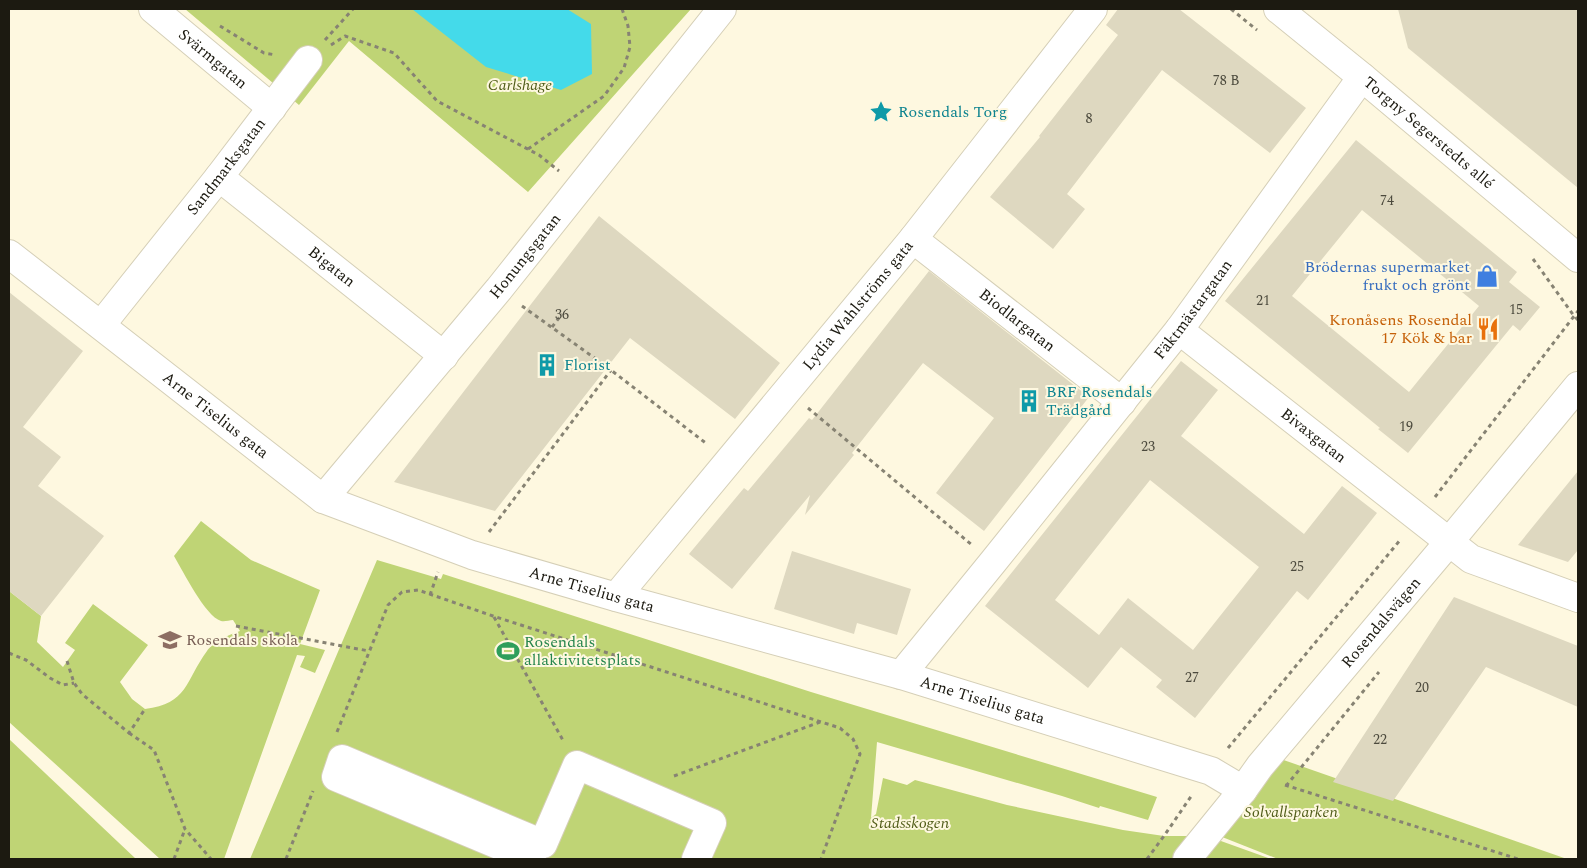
<svg xmlns="http://www.w3.org/2000/svg" width="1587" height="868" font-family="Spectral,serif">
  <style>
    .green { fill: #bfd475 }
    .water { fill: #44daea }
    .building { fill: #ded8c0; fill-rule: evenodd }
    .lines { fill: none; stroke-linecap: round; stroke-linejoin: round }
    .minor-casing { stroke: #d5cfb7; stroke-width: 30 }
    .path { stroke: #878373; stroke-width: 3; stroke-dasharray: 4 4; stroke-linecap: butt }
    .minor { stroke: #fff; stroke-width: 28 }
    .labels { text-anchor: middle; dominant-baseline: central; stroke-width: 4; stroke-linejoin: round; paint-order: stroke }
    .number-label { font-size: 14px; fill: #4c4a3d }
    .street-label { font-size: 16px; fill: #1c1a11; stroke: #fef8e0 }
    .park-label { font-size: 16px; font-style: italic; fill: #525e1a; stroke: #fef8e0 }
    .culture-label { font-size: 16px; fill: #0d838f; stroke: #fef8e0; text-anchor: start }
    .shop-label { font-size: 16px; fill: #366cbe; stroke: #fef8e0; text-anchor: end }
    .food-label { font-size: 16px; fill: #c56008; stroke: #fef8e0; text-anchor: end }
    .education-label { font-size: 16px; fill: #785e54; stroke: #fef8e0; text-anchor: start }
    .leisure-label { font-size: 16px; fill: #27864d; stroke: #fef8e0; text-anchor: start }
  </style>
  <rect width="100%" height="100%" fill="#fef8e0"/>
  <g class="green">
    <path d="M185,9H691L528,192L349,41L299,105Z"/>
    <path d="M201,521L251,560L320,590L300,644L325,650L315,673L300,667L305,656L297,655L224,859H160L9,722V591L41,616L37,642L63,667L75,650L65,643L93,604L148,645L120,682L132,699L145,709C188,704 185,681 207,651C212,643 230,634 240,631L233,620C229,620 225,622 221,621C205,616 183,571 174,556Z"/>
    <path d="M377,560L441,579L443,574L811,692L1157,797L1148,820L1100,806L1099,808L1062,796L877,742L871,818L876,814L883,778L907,785L915,780L1007,805L1123,830L1164,836H1207L1271,859H250Z"/>
    <path d="M9,739L136,859H9Z"/>
    <path d="M1275,757L1567,859H1278L1212,833Z"/>
  </g>
  <path class="water" d="M412,9H567L591,24L592,74L561,90L486,67Z"/>
  <g class="building">
    <path d="M1118,9H1179L1306,108L1270,153L1162,70L1067,194L1085,209L1053,249L990,197L1040,137L1039,136L1118,35L1106,25Z"/>
    <path d="M1398,9H1578V188L1408,48Z"/>
    <path d="M1356,140L1517,272L1509,282L1540,307L1520,331L1513,325L1408,453L1378,429L1380,428L1225,301ZM1362,210L1479,306L1409,392L1292,296Z"/>
    <path d="M599,216L780,363L735,419L630,338L495,511L394,482Z"/>
    <path d="M929,271L1089,397L984,531L936,493L994,418L923,363L852,453L854,455L805,515L810,495L732,589L689,554L744,488L748,491L809,418L812,420Z"/>
    <path d="M9,292L83,351L23,427L61,457L38,486L104,536L41,616L9,591Z"/>
    <path d="M1181,361L1218,390L1181,436L1304,534L1342,486L1377,513L1308,600L1297,591L1195,718L1156,687L1162,680L1121,647L1088,688L985,606ZM1150,480L1259,567L1193,650L1128,598L1099,635L1055,600Z"/>
    <path d="M1578,471V550L1568,562L1518,545Z"/>
    <path d="M792,551L911,589L897,635L857,623L854,634L774,609Z"/>
    <path d="M1454,597L1578,646V707L1486,667L1393,801L1333,782Z"/>
  </g>
  <g class="lines">
    <defs>
      <g id="minor">
        <path id="s1" d="M153,9L272,108"/>
        <path id="s2" d="M1278,9L1362,77L1578,258"/>
        <path id="s3" d="M219,177L444,356"/>
        <path id="s4" d="M913,239L1122,402"/>
        <path id="s5" d="M9,254L323,499L472,555L616,597L901,675L1211,771L1243,790"/>
        <path id="s6" d="M101,325L219,177L308,60"/>
        <path id="s7" d="M1179,330L1471,559L1578,598"/>
        <path id="s8" d="M323,499L499,289L722,9"/>
        <path id="s9" d="M616,597L913,239L1093,9"/>
        <path id="s10" d="M901,675L993,562L1179,330L1362,77"/>
        <path d="M532,859L336,777L342,759L543,844L577,765L712,823L696,859"/>
        <path id="s11" d="M1187,859L1243,790L1260,766L1449,542L1578,386"/>
      </g>
    </defs>
    <use href="#minor" class="minor-casing"/>
    <g class="path">
      <path d="M1231,9L1257,30"/>
      <path d="M220,26L264,53L276,55"/>
      <path d="M325,40L353,9"/>
      <path d="M331,45L345,36L394,53L437,101L539,155L559,171"/>
      <path d="M528,149L604,96L624,68L630,47L628,26L622,9"/>
      <path d="M1533,259L1574,316L1578,320"/>
      <path d="M522,306L607,367L707,444"/>
      <path d="M552,327L562,314"/>
      <path d="M808,408L972,545"/>
      <path d="M1435,497L1578,311"/>
      <path d="M489,532L611,370"/>
      <path d="M430,595L438,572"/>
      <path d="M494,617L564,742"/>
      <path d="M236,626L369,651"/>
      <path d="M9,653L26,660L50,678L63,685L74,683"/>
      <path d="M67,661L74,683L82,694L129,733L145,709"/>
      <path d="M337,732L388,605L402,592L418,590L493,616L840,728L853,739L860,754L821,859"/>
      <path d="M129,733L154,750L185,829L211,859"/>
      <path d="M1228,748L1401,539"/>
      <path d="M674,776L820,722"/>
      <path d="M1285,785L1518,859"/>
      <path d="M1286,786L1379,672"/>
      <path d="M174,859L185,829"/>
      <path d="M286,859L313,791"/>
      <path d="M1147,859L1164,836L1192,795"/>
    </g>
    <use href="#minor" class="minor"/>
  </g>
  <defs>
    <symbol id="sight-bare" viewBox="-9 -9 18 18"><path d="M0-6L1.8-2.2L6-1.7L2.9 1.2L3.7 5.4L0 3.3L-3.7 5.4L-2.9 1.2L-6-1.7L-1.8-2.2Z" fill="#0f9aa8" stroke="#fef8e0" stroke-width="2.5" paint-order="stroke"/></symbol>
    <symbol id="shop-bare" viewBox="-9 -9 18 18"><path d="M-5-2.5h2.3a2.7 3.5 0 0 1 5.4 0H5L5.5 6h-11ZM-1.5-2.5h3a1.5 2.3 0 0 0-3 0Z" fill="#3f7fe0" stroke="#fef8e0" stroke-width="2.5" paint-order="stroke"/></symbol>
    <symbol id="restaurant-bare" viewBox="-9 -9 18 18"><path d="M-5-6h1v4h1v-4h1v4h1v-4h1v5L-1.5 .5V6h-2V.5L-5-1ZM5-6V6H3V1.5H1.5Q1.5-4 5-6Z" fill="#e8710a" stroke="#fef8e0" stroke-width="2.5" paint-order="stroke"/></symbol>
    <symbol id="building-bare" viewBox="-9 -9 18 18"><path d="M-4-6H4V6H1V3H-1V6H-4ZM-2.5-4.3h1.7v1.8h-1.7ZM.8-4.3h1.7v1.8H.8ZM-2.5-1h1.7V.8h-1.7ZM.8-1h1.7V.8H.8Z" fill="#0f9aa8" stroke="#fef8e0" stroke-width="2.5" paint-order="stroke"/></symbol>
    <symbol id="school-bare" viewBox="-9 -9 18 18"><path d="M0-5L7-2L0 1L-7-2ZM-4 1L0 2.5L4 1V4Q0 6-4 4Z" fill="#8d6e63" stroke="#fef8e0" stroke-width="2.5" paint-order="stroke"/></symbol>
    <symbol id="stadium-bare" viewBox="-9 -9 18 18"><path d="M0-5a6.5 5 0 1 0 0 10a6.5 5 0 1 0 0-10ZM-3.5-1.8h7v3.6h-7Z" fill="#2e9e5b" stroke="#fef8e0" stroke-width="2.5" paint-order="stroke"/></symbol>
  </defs>
  <g fill-rule="evenodd">
    <use href="#sight-bare" x="865" y="96" width="32" height="32"/>
    <use href="#shop-bare" x="1471" y="260" width="32" height="32"/>
    <use href="#restaurant-bare" x="1472" y="313" width="32" height="32"/>
    <use href="#building-bare" x="531" y="349" width="32" height="32"/>
    <use href="#building-bare" x="1013" y="385" width="32" height="32"/>
    <use href="#school-bare" x="154" y="624" width="32" height="32"/>
    <use href="#stadium-bare" x="492" y="635" width="32" height="32"/>
  </g>
  <g class="labels">
    <g class="number-label">
      <text x="1226" y="80">78 B</text>
      <text x="1089" y="118">8</text>
      <text x="1387" y="200">74</text>
      <text x="1263" y="300">21</text>
      <text x="1516" y="309">15</text>
      <text x="562" y="314">36</text>
      <text x="1406" y="426">19</text>
      <text x="1148" y="446">23</text>
      <text x="1297" y="566">25</text>
      <text x="1192" y="677">27</text>
      <text x="1422" y="687">20</text>
      <text x="1380" y="739">22</text>
    </g>
    <g class="street-label">
      <text stroke="none"><textPath href="#s1" startOffset="78">Svärmgatan</textPath></text>
      <text stroke="none"><textPath href="#s2" startOffset="195">Torgny Segerstedts allé</textPath></text>
      <text stroke="none"><textPath href="#s6" startOffset="202">Sandmarksgatan</textPath></text>
      <text stroke="none"><textPath href="#s8" startOffset="316">Honungsgatan</textPath></text>
      <text stroke="none"><textPath href="#s3" startOffset="144">Bigatan</textPath></text>
      <text stroke="none"><textPath href="#s9" startOffset="379">Lydia Wahlströms gata</textPath></text>
      <text stroke="none"><textPath href="#s10" startOffset="468">Fäktmästargatan</textPath></text>
      <text stroke="none"><textPath href="#s4" startOffset="132">Biodlargatan</textPath></text>
      <text stroke="none"><textPath href="#s5" startOffset="262">Arne Tiselius gata</textPath></text>
      <text stroke="none"><textPath href="#s7" startOffset="171">Bivaxgatan</textPath></text>
      <text stroke="none"><textPath href="#s5" startOffset="682">Arne Tiselius gata</textPath></text>
      <text stroke="none"><textPath href="#s11" startOffset="306">Rosendalsvägen</textPath></text>
      <text stroke="none"><textPath href="#s5" startOffset="1088">Arne Tiselius gata</textPath></text>
    </g>
    <g class="park-label">
      <text x="520" y="85">Carlshage</text>
      <text x="1291" y="812">Solvallsparken</text>
      <text x="910" y="823">Stadsskogen</text>
    </g>
    <g class="culture-label">
      <text x="898" y="112">Rosendals Torg</text>
      <text x="564" y="365">Florist</text>
      <text x="1046" y="392">BRF Rosendals<tspan x="1046" dy="18">Trädgård</tspan></text>
    </g>
    <g class="shop-label">
      <text x="1470" y="267">Brödernas supermarket<tspan x="1470" dy="18">frukt och grönt</tspan></text>
    </g>
    <g class="food-label">
      <text x="1472" y="320">Kronåsens Rosendal<tspan x="1472" dy="18">17 Kök &amp; bar</tspan></text>
    </g>
    <g class="education-label">
      <text x="186" y="640">Rosendals skola</text>
    </g>
    <g class="leisure-label">
      <text x="524" y="642">Rosendals<tspan x="524" dy="18">allaktivitetsplats</tspan></text>
    </g>
  </g>
  <rect width="1587" height="868" fill="none" stroke="#1c1a11" stroke-width="20"/>
</svg>
